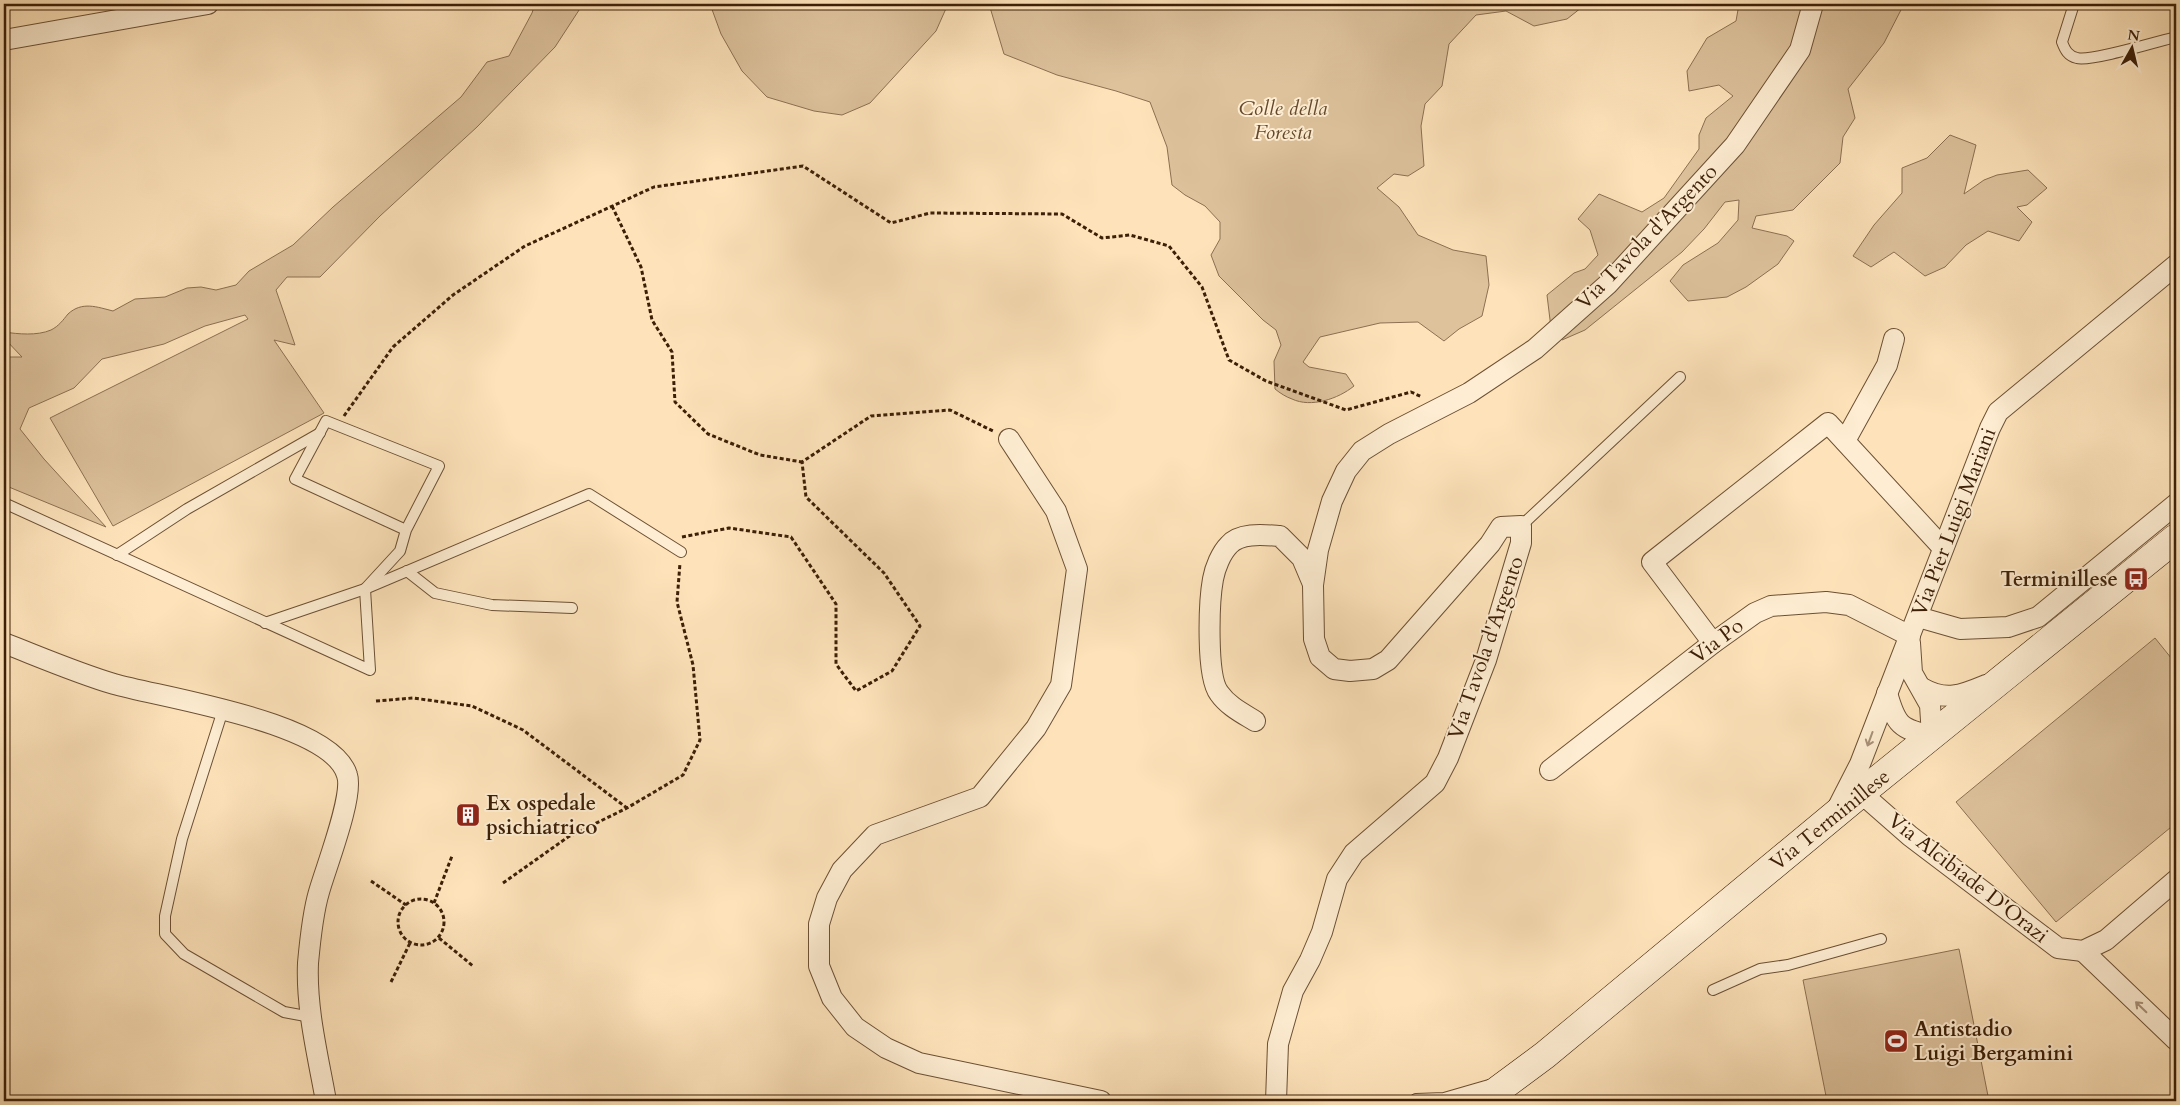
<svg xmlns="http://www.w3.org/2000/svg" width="2180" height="1105" font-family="Cardo,serif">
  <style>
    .green { fill: #ddc29c; stroke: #8c7052 }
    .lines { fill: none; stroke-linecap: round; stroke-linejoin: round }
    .lane-casing { stroke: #6c5034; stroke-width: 12 }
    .street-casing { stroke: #6c5034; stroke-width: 22 }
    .secondary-casing { stroke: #3c1f07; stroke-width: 29 }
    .path { stroke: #3c1f07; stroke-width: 3; stroke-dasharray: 4 2.5; stroke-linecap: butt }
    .lane { stroke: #feedd2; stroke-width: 10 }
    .street { stroke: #feedd2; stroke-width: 20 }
    .secondary { stroke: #feedd2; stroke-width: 28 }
    .oneway { stroke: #a79077 }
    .labels { text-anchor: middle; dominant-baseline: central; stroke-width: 4; stroke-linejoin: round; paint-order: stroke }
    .park-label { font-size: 21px; font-style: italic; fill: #64482c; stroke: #feedd2 }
    .street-label { font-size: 21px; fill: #3c1f07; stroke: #feedd2 }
    .poi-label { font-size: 21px; font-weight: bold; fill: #3c1f07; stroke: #feedd2; text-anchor: start }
  </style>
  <rect width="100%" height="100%" fill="#fee3ba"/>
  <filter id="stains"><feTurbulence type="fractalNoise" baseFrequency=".004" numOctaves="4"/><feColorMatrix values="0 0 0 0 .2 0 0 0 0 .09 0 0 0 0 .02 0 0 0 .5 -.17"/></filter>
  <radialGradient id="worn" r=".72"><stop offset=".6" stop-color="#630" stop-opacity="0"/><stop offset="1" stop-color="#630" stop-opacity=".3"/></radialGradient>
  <g class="green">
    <path d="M535,4H583L555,47L477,127L380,216L320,277H287L276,290L295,345L274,340L324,413L113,526L50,418L248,319L245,315L205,326L164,344L102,359L74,388L29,408L20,429L44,459L106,527L4,485V357H22L4,338V332C18,334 37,336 51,330C59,326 63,320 68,314C82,301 97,307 113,311L135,299L165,297L187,288L201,287L216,290L236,285L249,271L293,245L333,207L461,97L487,62L509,56L532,13Z"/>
    <path d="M710,4H948L936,31L870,103L842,115L814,111L767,97L742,71L721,34Z"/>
    <path d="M989,4H1586L1567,19L1534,26L1506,11L1476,15L1449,44L1442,86L1425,104L1421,126L1424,166L1408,176L1394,174L1377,188L1399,207L1418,235L1453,250L1486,256L1489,285L1482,316L1459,329L1444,341L1418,322L1380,323L1320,337L1303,362L1309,367L1346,374L1354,386C1338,399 1311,408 1292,399C1286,397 1280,393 1275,389L1274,361L1281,345L1276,330L1263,320L1219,276L1211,255L1220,239V222L1205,206L1185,195L1172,185L1167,147L1150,102L1116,91L1057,75L1004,54Z"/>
    <path d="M1739,4H1904L1884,43L1848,89L1855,118L1843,137L1840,163L1793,210L1756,216L1752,228L1787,236L1794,241L1778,264L1746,287L1727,297L1688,301L1670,281L1683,265L1718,243L1738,220L1739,200L1725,202L1704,229L1682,252L1585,330L1562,340L1551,328L1547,295L1574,273L1585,269L1598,255L1590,230L1578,219L1599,194L1642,212L1664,198L1699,149V135L1706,118L1733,96L1719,85L1689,91L1687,71L1707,38L1736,21Z"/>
    <path d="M1950,135L1976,145L1964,194L1984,180L1997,175L2028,170L2047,188L2027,205L2017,207L2032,222L2019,241L1988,231L1966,245L1945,267L1925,276L1894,252L1871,267L1853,256L1874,225L1902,193V168L1927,158Z"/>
    <path d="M2155,638L2176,664V823L2056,922L1956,802Z"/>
    <path d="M1959,949L1989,1101H1827L1803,980Z"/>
  </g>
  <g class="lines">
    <defs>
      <g id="lane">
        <path d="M2074,4L2062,42C2065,50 2068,56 2077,58C2090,62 2159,41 2176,37"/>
        <path d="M4,503L370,670L365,589L400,551L406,530L295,479L326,421L439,466L406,530"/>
        <path d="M1521,526L1680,377"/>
        <path d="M117,555L187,509L320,433"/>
        <path d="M407,571L435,593L492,605L572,608"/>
        <path d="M265,623L365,589L589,494L681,552"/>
        <path d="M223,710L182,839L165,916V934L184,954L284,1012L311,1017"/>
        <path d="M1713,990L1760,969L1788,965L1881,939"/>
        <path d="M1413,1101L1416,1099L1444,1098L1489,1085"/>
      </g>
      <g id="street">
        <path d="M4,40L208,4"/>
        <path d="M1009,439L1056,511L1077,569L1061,685L1036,728L980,797L875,835L842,870L827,898L819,924V966L832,998L855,1027L886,1048L919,1063L1101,1101"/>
        <path d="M1845,441L1887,365L1894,339"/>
        <path d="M1918,617L1960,629L2008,627L2038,617L2176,504"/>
        <path d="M4,643C40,657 77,673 114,684C163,698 332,722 347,775C354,796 326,867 319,892C313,912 310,941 308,963C306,1009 318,1056 326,1101"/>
        <path d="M1713,643L1652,562L1828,423L1943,548"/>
        <path d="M1922,688C1946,702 1962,695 1986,685"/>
        <path d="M1887,693C1896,725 1900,729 1932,736L1930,705L1912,673L1910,643"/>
        <path d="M1255,721C1242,713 1228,706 1219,693C1206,676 1209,601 1213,579C1215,568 1221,553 1229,545C1240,532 1265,535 1280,536L1302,558L1313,584"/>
        <path d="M1550,770L1713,643L1755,613L1771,606L1826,602L1849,605L1910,636"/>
        <path d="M1861,793L1910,836L2058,948L2083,951L2106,940L2176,880"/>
        <path d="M1838,807L1860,764L1990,428L1998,412L2176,265"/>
        <path d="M2083,951L2176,1040"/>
        <path d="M1276,1101L1278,1044L1293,991L1310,960L1322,932L1337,879L1354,853L1435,783L1448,758L1486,660L1521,543V526L1501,527L1490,544L1388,660L1373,669L1350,671L1334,669L1320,657L1314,639L1313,585L1318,550L1332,501L1346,471L1362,451L1389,434L1469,393L1535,349L1608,284L1735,145L1800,50L1813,4"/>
      </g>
      <path id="secondary" d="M1483,1101L1545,1055L1861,793L2176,538"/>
    </defs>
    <use href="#lane" class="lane-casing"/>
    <use href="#street" class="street-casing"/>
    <use href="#secondary" class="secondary-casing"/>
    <g class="path">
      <path d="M612,206L641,267L652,320L672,352L675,402L708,434L760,455L802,462"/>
      <path d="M344,416L393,347L453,295L525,246L654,187L803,166L891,223L930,213L1062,214L1102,238L1130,235L1169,246L1202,287L1229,360L1266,381L1346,410L1411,392L1422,397"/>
      <path d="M682,537L729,528L791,537L836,604V664L856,691L892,671L920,626L884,573L806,497L802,462L871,416L950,410L995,432"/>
      <path d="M376,701L413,698L472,706L523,730L627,808"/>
      <path d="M371,881L406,905"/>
      <path d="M503,883L568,837L627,808L683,775L700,740L693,665L677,602L680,563"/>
      <circle cx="421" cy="922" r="23"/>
      <path d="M434,903L452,856"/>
      <path d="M439,938L473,966"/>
      <path d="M391,982L410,943"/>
    </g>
    <use href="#lane" class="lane"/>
    <use href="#street" class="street"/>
    <use href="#secondary" class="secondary"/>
  </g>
  <defs><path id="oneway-shaft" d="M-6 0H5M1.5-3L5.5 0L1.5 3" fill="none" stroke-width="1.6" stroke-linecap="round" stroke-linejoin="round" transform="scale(1.25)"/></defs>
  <g class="oneway">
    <use href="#oneway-shaft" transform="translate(1870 739) rotate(110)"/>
    <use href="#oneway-shaft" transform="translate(2141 1007) rotate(-136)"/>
  </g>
  <defs>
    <symbol id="bus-square" viewBox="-11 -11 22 22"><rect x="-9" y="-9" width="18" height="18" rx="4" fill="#8f2418" stroke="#feedd2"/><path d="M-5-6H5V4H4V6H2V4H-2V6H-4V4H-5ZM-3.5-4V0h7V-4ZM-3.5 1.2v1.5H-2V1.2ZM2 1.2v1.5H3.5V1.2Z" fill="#fff"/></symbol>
    <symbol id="building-square" viewBox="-11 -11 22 22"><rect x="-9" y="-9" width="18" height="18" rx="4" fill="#8f2418" stroke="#feedd2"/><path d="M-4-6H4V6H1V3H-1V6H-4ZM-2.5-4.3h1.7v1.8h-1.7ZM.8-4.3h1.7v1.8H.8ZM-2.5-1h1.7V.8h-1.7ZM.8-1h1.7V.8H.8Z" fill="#fff"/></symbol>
    <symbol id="stadium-square" viewBox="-11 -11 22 22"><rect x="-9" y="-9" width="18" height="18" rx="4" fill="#8f2418" stroke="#feedd2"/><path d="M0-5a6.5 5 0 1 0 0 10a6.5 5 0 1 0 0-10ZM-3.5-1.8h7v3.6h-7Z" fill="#fff"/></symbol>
  </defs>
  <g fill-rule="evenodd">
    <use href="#bus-square" x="2122" y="565" width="28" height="28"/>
    <use href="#building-square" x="454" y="801" width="28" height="28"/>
    <use href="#stadium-square" x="1882" y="1027" width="28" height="28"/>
  </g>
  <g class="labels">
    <g class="park-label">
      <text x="1283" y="108">Colle della<tspan x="1283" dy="24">Foresta</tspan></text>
    </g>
    <g class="street-label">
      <text transform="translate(1647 237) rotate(-46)">Via Tavola d'Argento</text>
      <text transform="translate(1954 522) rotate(-69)">Via Pier Luigi Mariani</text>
      <text transform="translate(1717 641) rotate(-37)">Via Po</text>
      <text transform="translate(1486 648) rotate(-71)">Via Tavola d'Argento</text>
      <text transform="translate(1830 820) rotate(-39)">Via Terminillese</text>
      <text transform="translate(1968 878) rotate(38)">Via Alcibiade D'Orazi</text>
    </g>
    <g class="poi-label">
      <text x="2118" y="579" text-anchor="end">Terminillese</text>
      <text x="486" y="803">Ex ospedale<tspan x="486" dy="24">psichiatrico</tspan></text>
      <text x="1914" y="1029">Antistadio<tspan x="1914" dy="24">Luigi Bergamini</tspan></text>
    </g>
  </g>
  <rect width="2180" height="1105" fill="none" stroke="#fee3ba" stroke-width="20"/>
  <rect x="5" y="5" width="2170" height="1095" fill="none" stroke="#3c1f07" stroke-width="2.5"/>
  <rect x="10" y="10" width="2160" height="1085" fill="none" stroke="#3c1f07"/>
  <g transform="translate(2132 48) rotate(8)" stroke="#feedd2" stroke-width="4" paint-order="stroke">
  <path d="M0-4L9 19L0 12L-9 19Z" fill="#3c1f07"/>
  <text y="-8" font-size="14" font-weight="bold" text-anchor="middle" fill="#3c1f07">N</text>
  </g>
  <rect width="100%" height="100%" filter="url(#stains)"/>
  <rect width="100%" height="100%" fill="url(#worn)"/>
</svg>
